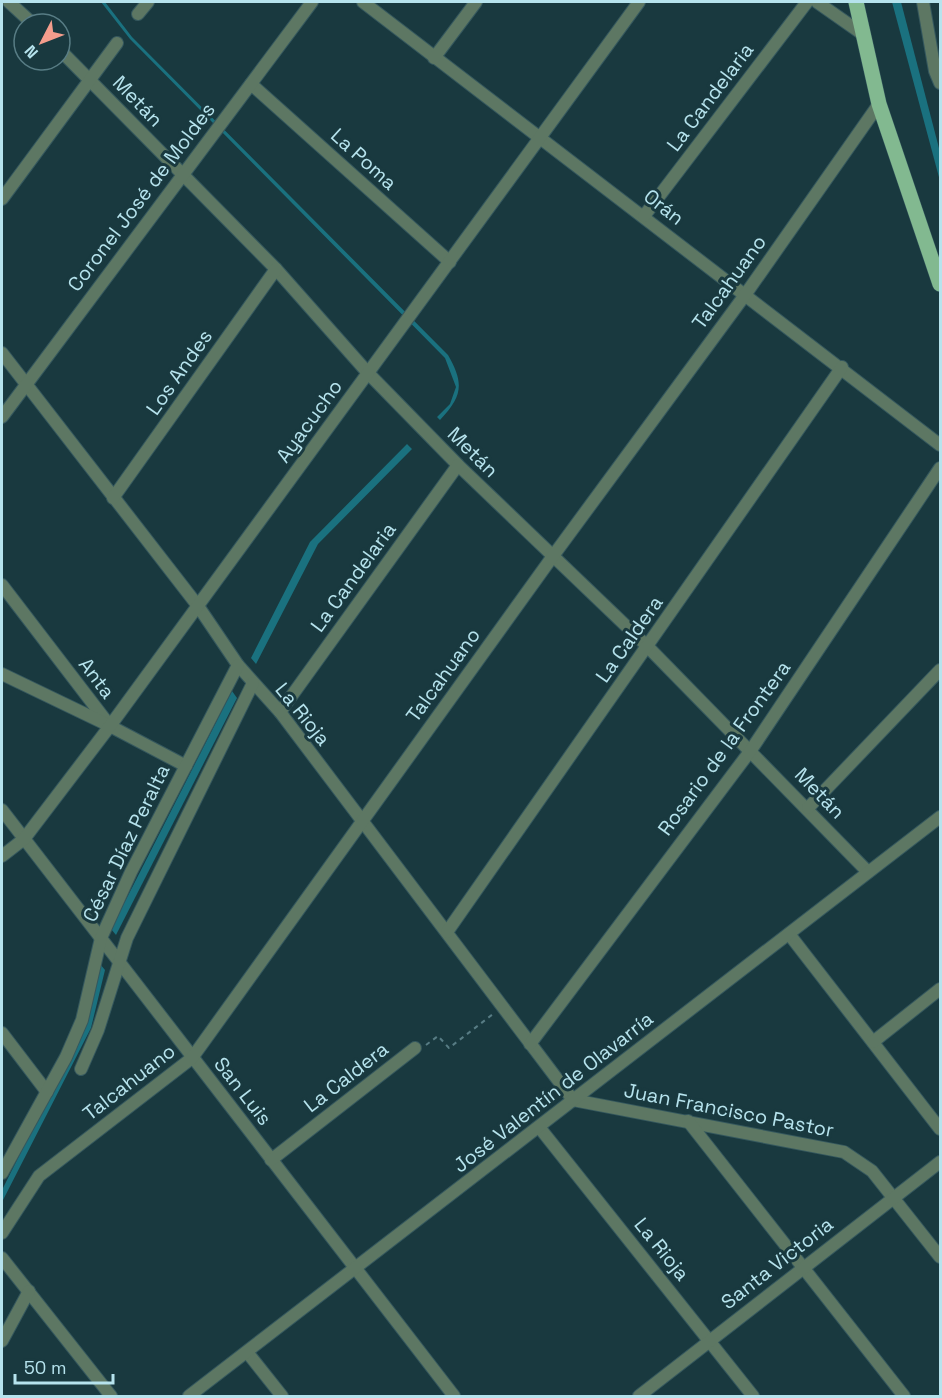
<svg xmlns="http://www.w3.org/2000/svg" width="942" height="1398" font-family="'Space Grotesk',sans-serif">
  <style>
    .water { fill: #1a717f }
    .lines { fill: none; stroke-linecap: round; stroke-linejoin: round }
    .minor-casing { stroke: #35585e; stroke-width: 14 }
    .major-casing { stroke: #35585e; stroke-width: 16 }
    .path { stroke: #577c84; stroke-width: 2; stroke-dasharray: 4.5 4.5; stroke-linecap: butt }
    .minor { stroke: #5d7763; stroke-width: 12 }
    .major { stroke: #82b990; stroke-width: 15 }
    .labels { text-anchor: middle; dominant-baseline: central; stroke-width: 6; stroke-linejoin: round; paint-order: stroke }
    .street-label { font-size: 20px; fill: #b6e3ed; stroke: #19393f }
  </style>
  <rect width="100%" height="100%" fill="#19393f"/>
  <g class="water">
    <path d="M101,2H105L132,37L448,355C464,383 463,396 440,420L437,417L450,404L456,387L445,358L130,39Z"/>
    <path d="M892,2H901L940,152V181Z"/>
    <path d="M407,444L412,449L318,544L256,664L251,658L310,542Z"/>
    <path d="M232,691L237,698L116,935L111,929Z"/>
    <path d="M100,964L105,970L91,1028L2,1202V1190L84,1026Z"/>
  </g>
  <g class="lines">
    <defs>
      <g id="minor">
        <path d="M9,2L33,24"/>
        <path d="M363,2L940,445"/>
        <path d="M817,2L864,35"/>
        <path d="M923,2L935,71L940,83"/>
        <path d="M138,14L148,2"/>
        <path d="M60,50L276,269L368,373L458,465L647,646L868,872"/>
        <path d="M434,58L476,2"/>
        <path d="M251,84L450,262"/>
        <path d="M2,199L117,43"/>
        <path d="M644,216L807,2"/>
        <path d="M2,353L198,606L238,665L280,712L573,1100"/>
        <path d="M2,417L312,2"/>
        <path d="M113,498L276,269"/>
        <path d="M2,585L110,726L186,766"/>
        <path d="M2,674L106,724"/>
        <path d="M280,712L458,465"/>
        <path d="M808,808L940,670"/>
        <path d="M2,810L454,1396"/>
        <path d="M2,856L24,839L110,726L639,2"/>
        <path d="M447,932L842,367"/>
        <path d="M789,934L940,1129"/>
        <path d="M2,1033L47,1092"/>
        <path d="M873,1042L940,989"/>
        <path d="M530,1044L751,750L940,468"/>
        <path d="M81,1069L98,1030L127,938L253,683"/>
        <path d="M573,1100L844,1152L872,1171L940,1257"/>
        <path d="M688,1121L904,1396"/>
        <path d="M539,1127L753,1396"/>
        <path d="M271,1160L415,1048"/>
        <path d="M2,1173L66,1057L82,1020L101,938L131,872L238,665"/>
        <path d="M2,1233L39,1176L192,1058L553,556L745,295L879,104"/>
        <path d="M2,1258L111,1396"/>
        <path d="M2,1341L29,1291"/>
        <path d="M247,1352L282,1396"/>
        <path d="M189,1396L940,817"/>
        <path d="M639,1396L940,1162"/>
      </g>
      <path id="major" d="M856,2L879,104L940,284"/>
    </defs>
    <use href="#minor" class="minor-casing"/>
    <use href="#major" class="major-casing"/>
    <path class="path" d="M426,1045L438,1036L449,1048L493,1014"/>
    <use href="#minor" class="minor"/>
    <use href="#major" class="major"/>
  </g>
  <g class="labels">
    <g class="street-label">
      <text transform="translate(710 97) rotate(-53)">La Candelaria</text>
      <text transform="translate(138 101) rotate(46)">Metán</text>
      <text transform="translate(364 159) rotate(42)">La Poma</text>
      <text transform="translate(141 197) rotate(-53)">Coronel José de Moldes</text>
      <text transform="translate(664 207) rotate(38)">Orán</text>
      <text transform="translate(729 282) rotate(-54)">Talcahuano</text>
      <text transform="translate(179 372) rotate(-55)">Los Andes</text>
      <text transform="translate(309 421) rotate(-54)">Ayacucho</text>
      <text transform="translate(473 452) rotate(45)">Metán</text>
      <text transform="translate(353 577) rotate(-54)">La Candelaria</text>
      <text transform="translate(629 639) rotate(-55)">La Caldera</text>
      <text transform="translate(443 675) rotate(-54)">Talcahuano</text>
      <text transform="translate(97 678) rotate(53)">Anta</text>
      <text transform="translate(303 714) rotate(51)">La Rioja</text>
      <text transform="translate(724 748) rotate(-54)">Rosario de la Frontera</text>
      <text transform="translate(820 793) rotate(46)">Metán</text>
      <text transform="translate(126 843) rotate(-64)">César Díaz Peralta</text>
      <text transform="translate(346 1077) rotate(-38)">La Caldera</text>
      <text transform="translate(129 1082) rotate(-38)">Talcahuano</text>
      <text transform="translate(243 1091) rotate(52)">San Luis</text>
      <text transform="translate(553 1092) rotate(-38)">José Valentín de Olavarría</text>
      <text transform="translate(729 1110) rotate(11)">Juan Francisco Pastor</text>
      <text transform="translate(662 1249) rotate(51)">La Rioja</text>
      <text transform="translate(777 1263) rotate(-38)">Santa Victoria</text>
    </g>
  </g>
  <rect width="942" height="1398" fill="none" stroke="#b6e3ed" stroke-width="6"/>
  <g transform="translate(42 42) rotate(228)"><circle r="28" fill="#19393f" stroke="#587d85" stroke-width="1.5"/>
  <path d="M0-4.5L10 22L0 15L-10 22Z" fill="#f49d8c"/>
  <text y="-9" font-size="16" font-weight="bold" text-anchor="middle" fill="#b6e3ed">N</text>
  </g>
  <path d="M15 1374v9h98v-9" fill="none" stroke="#b6e3ed" stroke-width="3"/>
  <text x="24" y="1374" font-size="18" fill="#b6e3ed" stroke="#19393f" stroke-width="4.5" paint-order="stroke">50 m</text>
</svg>
